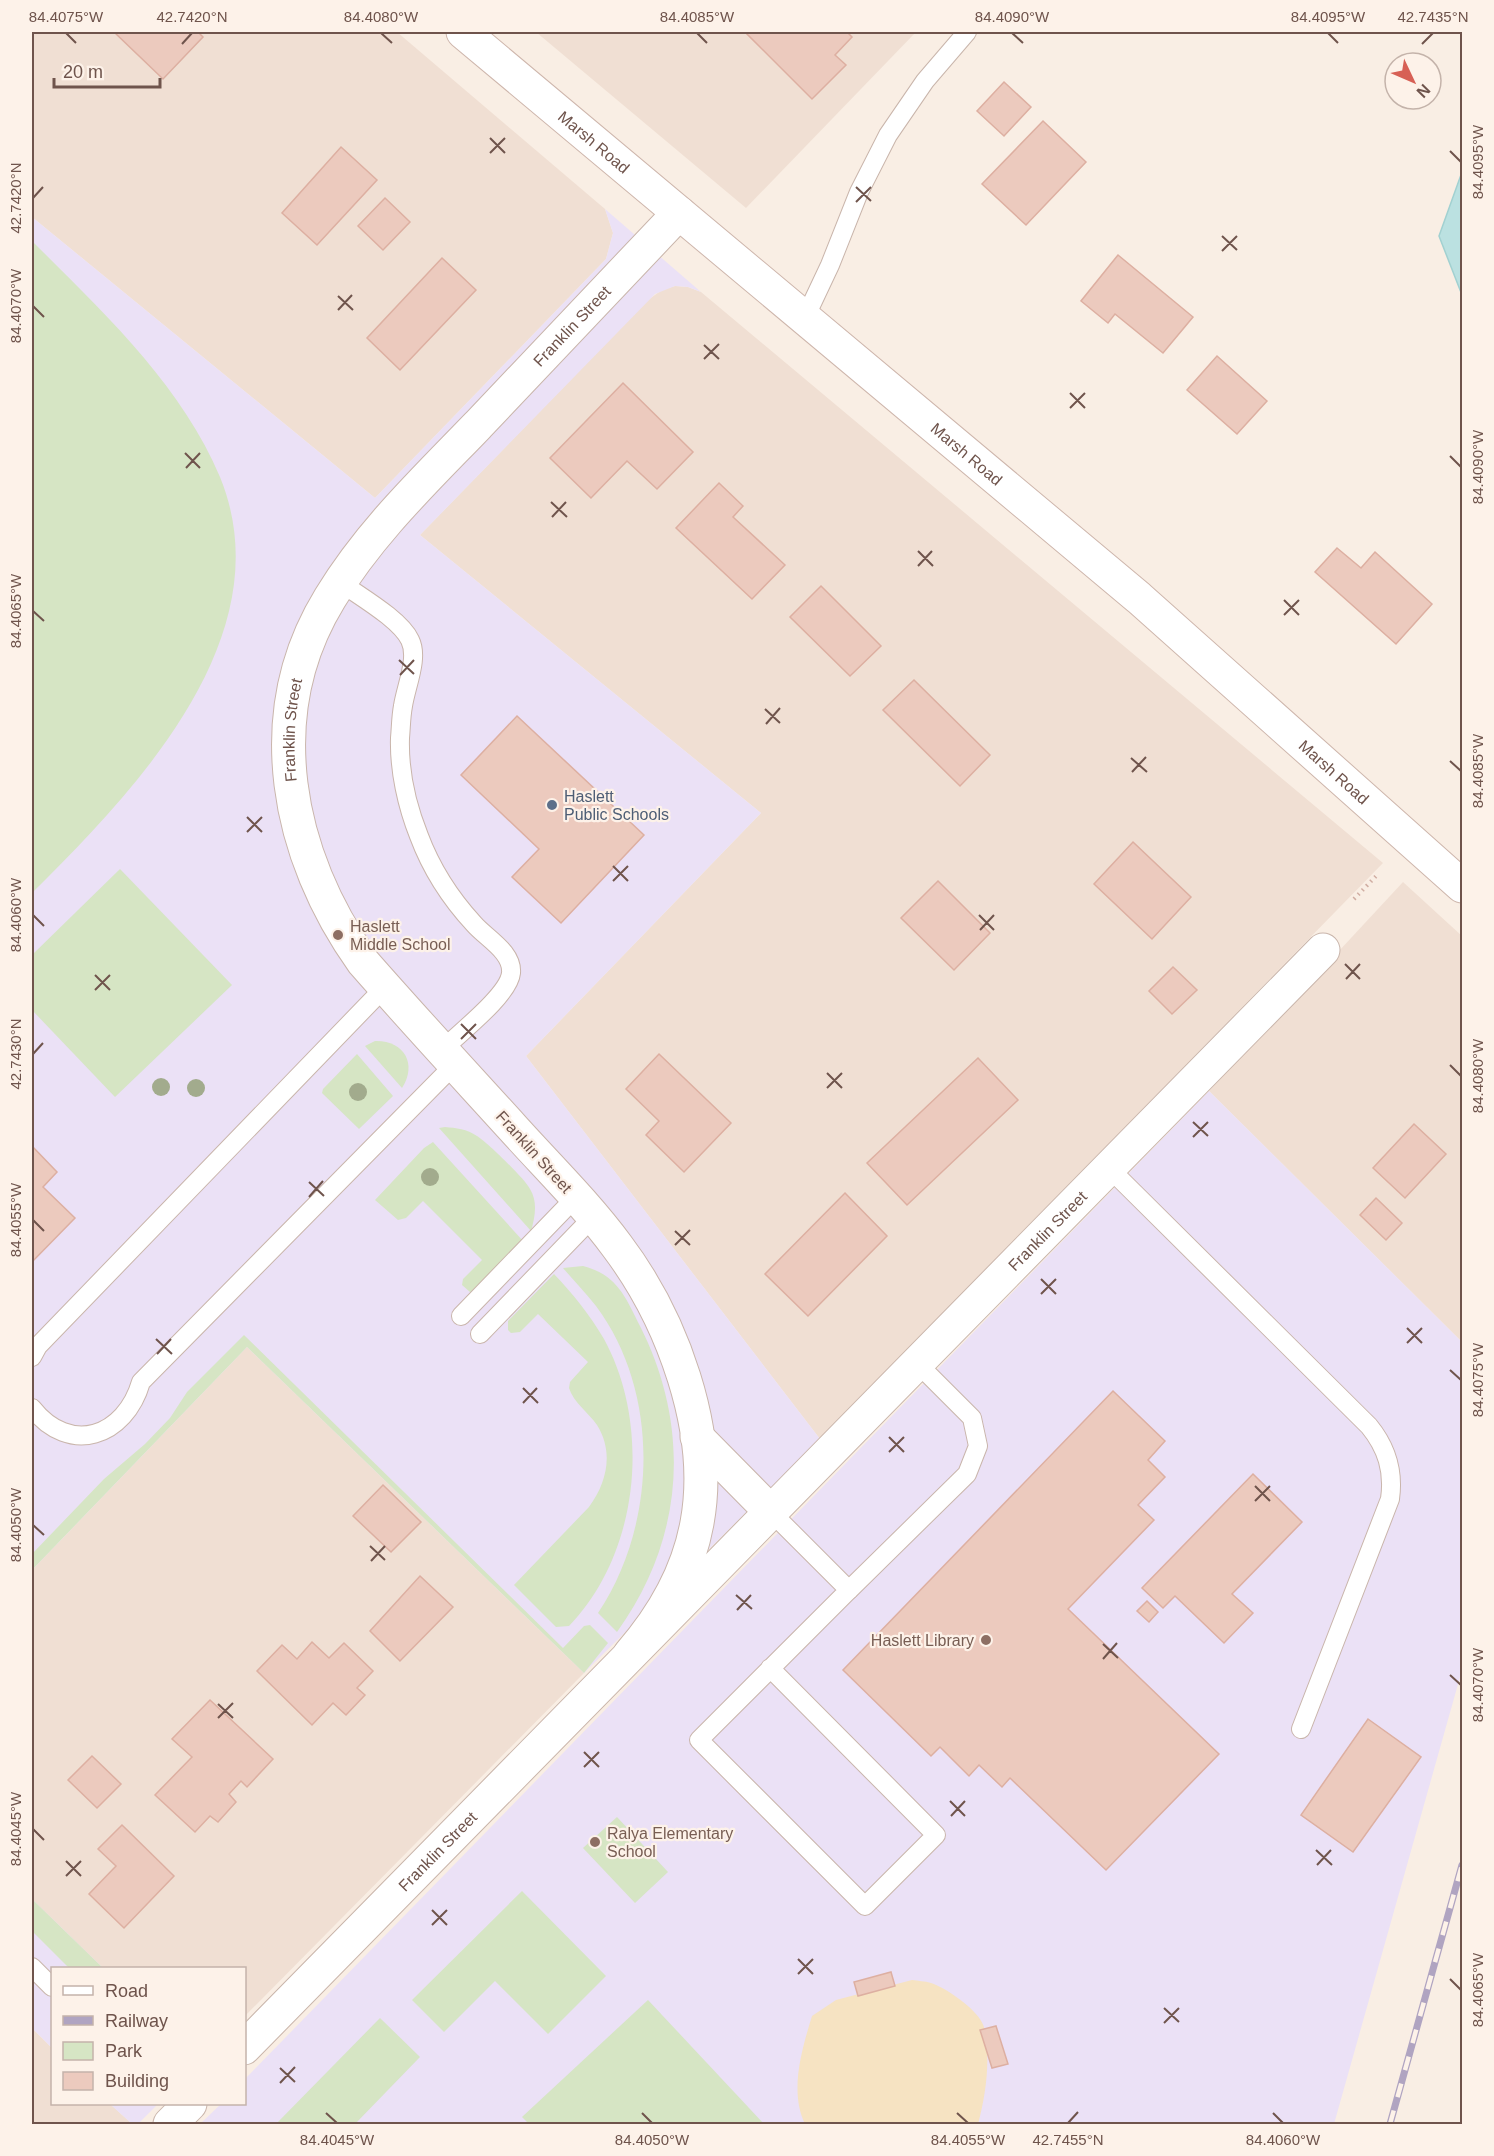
<svg xmlns="http://www.w3.org/2000/svg" width="1494" height="2156" font-family="Arial,sans-serif">
  <style>
    .residential { fill: #f0dfd3 }
    .education { fill: #ebe1f6 }
    .green { fill: #d6e5c4 }
    .sand { fill: #f6e3c2 }
    .water { fill: #bbe1e1; stroke: #a2d1d1; stroke-width: 1.5 }
    .building { fill: #eccabe; stroke: #ddafa1; stroke-width: 1.5 }
    .lines { fill: none; stroke-linecap: round; stroke-linejoin: round }
    .service-casing { stroke: #c9b5ab; stroke-width: 20 }
    .minor-casing { stroke: #c9b5ab; stroke-width: 35 }
    .secondary-casing { stroke: #ceb6ac; stroke-width: 35 }
    .path { stroke: #d0ada2; stroke-width: 4; stroke-dasharray: 1.5 4.5; stroke-linecap: butt }
    .service { stroke: #fff; stroke-width: 18 }
    .minor { stroke: #fff; stroke-width: 33 }
    .secondary { stroke: #fff; stroke-width: 33 }
    .rail-casing { stroke: #b0a4c1; stroke-width: 7 }
    .rail { stroke: #fdf2e9; stroke-width: 4.5; stroke-dasharray: 14; stroke-linecap: butt }
    .tree { fill: #a2ab8d }
    .ticks { fill: none; stroke: #6f544c; stroke-width: 2 }
    .service-dot { fill: #5c6f8a; stroke: #fdf2e9; stroke-width: 2 }
    .education-dot { fill: #8d6e63; stroke: #fdf2e9; stroke-width: 2 }
    .labels { text-anchor: middle; dominant-baseline: central; stroke-width: 4.5; stroke-linejoin: round; paint-order: stroke }
    .street-label { font-size: 16px; fill: #6f544c; stroke: #fdf2e9 }
    .service-label { font-size: 16px; fill: #4e5e75; stroke: #fdf2e9; text-anchor: start }
    .education-label { font-size: 16px; fill: #785e54; stroke: #fdf2e9; text-anchor: start }
    .neatline { fill: none; stroke: #6f544c; stroke-width: 2 }
    .ticks-label { font-size: 15px; text-anchor: middle; fill: #6f544c }
  </style>
  <rect width="100%" height="100%" fill="#f9eee4"/>
  <g class="residential">
    <path d="M32,32H397L605,209L613,233L606,259L375,498L32,217Z"/>
    <path d="M536,32H916L746,208Z"/>
    <path d="M675,286L688,287L701,292L1383,863L820,1439L526,1056L761,813L420,535L648,300L662,290Z"/>
    <path d="M1403,882L1462,936V1342L1209,1091Z"/>
    <path d="M247,1347L584,1673L245,2016L244,1968H103L32,1899V1570Z"/>
    <path d="M32,2028L52,2048V2104H110L132,2124H32Z"/>
  </g>
  <g class="education">
    <path d="M605,209L701,292L688,287L675,286L655,294L420,535L761,813L526,1056L820,1439L584,1673L247,1347L32,1570V217L375,498L606,259L613,233Z"/>
    <path d="M1209,1091L1462,1342V1670L1334,2124H200L221,2104H244L245,2079Z"/>
    <path d="M32,1899L103,1968H52V2048L32,2028Z"/>
    <path d="M110,2104H158L138,2124H132Z"/>
  </g>
  <g class="green">
    <path d="M32,241C102,311 181,384 220,477C285,636 134,792 32,893Z"/>
    <path d="M120,869L232,985L115,1097L32,1010V955Z"/>
    <path d="M375,1041C403,1040 418,1063 402,1088L365,1046Z"/>
    <path d="M357,1054L393,1096L359,1129L322,1093L323,1089Z"/>
    <path d="M445,1127C456,1128 467,1129 477,1136C487,1142 525,1179 530,1189C538,1202 535,1217 531,1231L439,1128Z"/>
    <path d="M433,1142L524,1242L476,1291L470,1292L462,1285L463,1279L482,1260L423,1201L406,1218L398,1220L375,1200L424,1148Z"/>
    <path d="M583,1266C617,1275 625,1296 640,1326C692,1429 684,1539 617,1632L598,1613C657,1525 661,1393 596,1306C586,1293 574,1281 563,1268Z"/>
    <path d="M554,1274C573,1294 590,1315 604,1339C652,1427 639,1554 569,1626L556,1627L514,1585L589,1507C607,1483 614,1452 597,1425C589,1413 573,1402 569,1388L570,1382L588,1362L538,1314L520,1332L511,1333L508,1330V1321Z"/>
    <path d="M244,1335L563,1648L584,1626L590,1625L608,1643L584,1673L247,1347L32,1570V1554L104,1479L145,1444L170,1418L187,1392Z"/>
    <path d="M617,1817L668,1872L635,1903L583,1848Z"/>
    <path d="M522,1891L606,1976L548,2034L495,1981L444,2032L412,2000Z"/>
    <path d="M32,1899L103,1968H69L32,1931Z"/>
    <path d="M648,2000L764,2124H529L522,2117Z"/>
    <path d="M380,2018L420,2057L355,2124H276Z"/>
  </g>
  <path class="sand" d="M912,1980C918,1981 925,1981 931,1983C945,1987 980,2011 984,2027C991,2059 986,2094 978,2124H805C789,2091 802,2049 812,2016L836,2000Z"/>
  <path class="water" d="M1462,172V295L1439,236Z"/>
  <g class="building">
    <path d="M114,32H198L203,37L163,79Z"/>
    <path d="M750,32H847L852,37L835,55L846,65L812,99L747,34Z"/>
    <path d="M1004,82L1031,107L1004,136L977,111Z"/>
    <path d="M1043,121L1086,162L1026,225L982,184Z"/>
    <path d="M341,147L377,180L317,245L282,213Z"/>
    <path d="M385,198L410,222L383,250L358,226Z"/>
    <path d="M1118,255L1193,317L1163,353L1115,314L1108,323L1081,301Z"/>
    <path d="M442,258L476,290L400,370L367,338Z"/>
    <path d="M1217,356L1267,401L1237,434L1187,390Z"/>
    <path d="M623,383L693,452L657,489L627,461L591,498L550,458Z"/>
    <path d="M719,483L743,506L733,517L785,565L752,599L676,528Z"/>
    <path d="M1337,548L1361,568L1375,552L1432,604L1396,644L1315,572Z"/>
    <path d="M821,586L881,646L850,676L790,617Z"/>
    <path d="M914,680L990,755L960,786L883,710Z"/>
    <path d="M517,716L644,835L561,923L512,877L539,849L461,775Z"/>
    <path d="M1133,842L1191,897L1152,939L1094,884Z"/>
    <path d="M938,881L990,933L954,970L901,918Z"/>
    <path d="M1173,967L1197,990L1172,1014L1149,991Z"/>
    <path d="M659,1054L731,1123L684,1172L646,1135L659,1121L626,1089Z"/>
    <path d="M978,1058L1018,1100L907,1205L867,1163Z"/>
    <path d="M1414,1124L1446,1154L1405,1198L1373,1168Z"/>
    <path d="M32,1146L57,1172L43,1187L75,1218L32,1262Z"/>
    <path d="M845,1193L887,1236L808,1316L765,1274Z"/>
    <path d="M1376,1198L1402,1223L1386,1240L1360,1215Z"/>
    <path d="M1113,1391L1165,1441L1148,1460L1165,1477L1138,1505L1154,1520L1068,1609L1219,1754L1106,1870L1010,1778L1002,1787L979,1765L969,1776L940,1747L931,1756L843,1670Z"/>
    <path d="M1253,1474L1302,1522L1232,1594L1253,1613L1224,1643L1175,1596L1163,1608L1142,1588Z"/>
    <path d="M383,1485L421,1522L391,1552L353,1516Z"/>
    <path d="M420,1576L453,1607L400,1661L370,1631Z"/>
    <path d="M1147,1601L1158,1612L1149,1622L1137,1611Z"/>
    <path d="M312,1642L329,1658L344,1643L373,1671L357,1688L365,1695L346,1715L333,1703L312,1725L257,1671L282,1645L297,1659Z"/>
    <path d="M210,1700L273,1759L247,1787L241,1781L229,1794L236,1802L218,1822L210,1816L195,1832L155,1795L192,1757L172,1739Z"/>
    <path d="M1368,1719L1421,1757L1353,1852L1301,1815Z"/>
    <path d="M92,1756L121,1784L97,1808L68,1780Z"/>
    <path d="M122,1825L174,1876L124,1928L89,1894L116,1866L98,1849Z"/>
    <path d="M891,1972L895,1986L858,1996L854,1982Z"/>
    <path d="M996,2026L1008,2064L992,2068L980,2030Z"/>
  </g>
  <g class="lines">
    <defs>
      <g id="service">
        <path d="M805,318L830,265L859,192L888,135L925,81L967,32"/>
        <path d="M340,582C359,596 400,619 410,640C419,658 406,686 403,706C401,716 401,727 400,738C399,770 407,806 419,836C431,868 450,898 474,924C486,938 513,952 511,973C509,995 458,1034 442,1050"/>
        <path d="M1109,1168L1369,1426C1387,1448 1394,1471 1390,1499L1301,1729"/>
        <path d="M461,1316L575,1198"/>
        <path d="M480,1334L593,1217"/>
        <path d="M32,1357L38,1346L385,987"/>
        <path d="M32,1408C70,1456 125,1437 141,1382L455,1064"/>
        <path d="M849,1590L967,1474L978,1446L972,1418L918,1364"/>
        <path d="M770,1668L936,1835L865,1906L699,1740L849,1590L772,1513"/>
        <path d="M32,1967L52,1987"/>
      </g>
      <g id="minor">
        <path d="M697,1437L772,1513"/>
        <path id="s1" d="M630,1654C663,1616 688,1573 697,1523C714,1431 672,1319 617,1246C586,1204 547,1166 512,1127C462,1072 412,1018 363,962C287,856 258,715 330,598C370,532 425,480 478,425C545,354 612,283 679,213"/>
        <path id="s2" d="M244,2048L1323,950"/>
        <path d="M170,2124L190,2104"/>
      </g>
      <g id="secondary">
        <path id="s3" d="M463,32L1139,598L1462,886"/>
      </g>
    </defs>
    <use href="#service" class="service-casing"/>
    <use href="#minor" class="minor-casing"/>
    <use href="#secondary" class="secondary-casing"/>
    <path class="path" d="M1354,899L1378,874"/>
    <use href="#service" class="service"/>
    <use href="#minor" class="minor"/>
    <use href="#secondary" class="secondary"/>
    <defs>
      <path id="rail" d="M1390,2124L1462,1865"/>
    </defs>
    <use href="#rail" class="rail-casing"/>
    <use href="#rail" class="rail"/>
  </g>
  <g class="tree">
    <circle cx="161" cy="1087" r="9"/>
    <circle cx="196" cy="1088" r="9"/>
    <circle cx="358" cy="1092" r="9"/>
    <circle cx="430" cy="1177" r="9"/>
  </g>
  <path class="ticks" d="M66,33L76,43M381,33L392,43M697,33L707,43M1012,33L1023,43M1328,33L1338,43M182,44L192,33M1422,44L1433,33M490,138L505,153M1450,151L1461,162M490,153L505,138M856,187L871,201M33,198L43,187M856,202L871,187M1222,236L1237,250M1222,251L1237,236M338,296L353,310M33,306L44,317M338,310L352,295M704,345L719,359M704,359L719,344M1070,393L1085,408M1070,408L1085,393M185,453L200,468M1450,456L1461,467M186,468L200,453M551,502L567,517M552,517L566,502M918,551L933,566M918,566L932,551M1284,600L1299,615M33,611L44,621M1284,615L1299,600M399,660L414,674M400,675L414,660M765,709L780,723M766,724L780,708M1131,758L1147,772M1450,761L1461,771M1132,772L1146,757M247,817L262,832M247,832L262,817M613,866L628,881M613,881L628,866M33,915L44,926M979,915L994,930M980,930L994,915M1345,964L1360,979M95,975L110,990M1346,979L1360,964M95,990L110,975M461,1024L476,1039M461,1039L476,1024M33,1054L43,1043M1450,1065L1461,1076M827,1073L842,1088M827,1088L842,1073M1193,1122L1208,1136M1193,1137L1208,1122M309,1182L324,1196M309,1197L323,1181M33,1220L44,1231M675,1231L690,1245M675,1245L690,1230M1041,1279L1056,1294M1041,1294L1056,1279M1407,1328L1422,1343M156,1339L172,1354M1407,1343L1422,1328M157,1354L171,1339M1450,1370L1461,1380M523,1388L538,1403M523,1403L537,1388M889,1437L904,1452M889,1452L904,1437M1255,1486L1270,1501M1255,1501L1270,1486M33,1525L44,1535M370,1546L385,1560M371,1561L385,1546M736,1595L752,1609M737,1610L751,1595M1103,1644L1118,1658M1103,1659L1117,1643M1450,1675L1461,1685M218,1704L233,1718M218,1718L233,1703M584,1752L599,1767M584,1767L599,1752M950,1801L965,1816M951,1816L965,1801M33,1829L44,1840M1316,1850L1332,1865M66,1861L81,1876M1317,1865L1331,1850M66,1876L81,1861M432,1910L447,1925M432,1925L447,1910M798,1959L813,1974M798,1974L813,1959M1450,1979L1461,1990M1164,2008L1179,2022M1164,2023L1179,2008M280,2068L295,2082M280,2083L295,2067M326,2113L337,2123M642,2113L652,2123M957,2113L968,2123M1273,2113L1283,2123M1068,2123L1078,2112"/>
  <circle class="service-dot" cx="552" cy="805" r="6"/>
  <g class="education-dot">
    <circle cx="338" cy="935" r="6"/>
    <circle cx="986" cy="1640" r="6"/>
    <circle cx="595" cy="1842" r="6"/>
  </g>
  <g class="labels">
    <g class="street-label">
      <text stroke="none"><textPath href="#s3" startOffset="171">Marsh Road</textPath></text>
      <text stroke="none"><textPath href="#s1" startOffset="1578">Franklin Street</textPath></text>
      <text stroke="none"><textPath href="#s3" startOffset="657">Marsh Road</textPath></text>
      <text stroke="none"><textPath href="#s1" startOffset="1074">Franklin Street</textPath></text>
      <text stroke="none"><textPath href="#s3" startOffset="1143">Marsh Road</textPath></text>
      <text transform="translate(534 1152) rotate(48)">Franklin Street</text>
      <text stroke="none"><textPath href="#s2" startOffset="1146">Franklin Street</textPath></text>
      <text stroke="none"><textPath href="#s2" startOffset="276">Franklin Street</textPath></text>
    </g>
    <g class="service-label">
      <text x="564" y="796">Haslett<tspan x="564" dy="18">Public Schools</tspan></text>
    </g>
    <g class="education-label">
      <text x="350" y="926">Haslett<tspan x="350" dy="18">Middle School</tspan></text>
      <text x="974" y="1640" text-anchor="end">Haslett Library</text>
      <text x="607" y="1833">Ralya Elementary<tspan x="607" dy="18">School</tspan></text>
    </g>
  </g>
  <rect width="1494" height="2156" fill="none" stroke="#fdf2e9" stroke-width="66"/>
  <rect x="51" y="1967" width="195" height="138" fill="#fdf2e9" stroke="#c4b3aa" stroke-width="1.5"/>
  <rect x="63" y="1986" width="30" height="9" fill="#ffffff" stroke="#c4b3aa" stroke-width="1.5"/>
  <text x="105" y="1997" font-size="18" fill="#6f544c">Road</text>
  <rect x="63" y="2016" width="30" height="9" fill="#b0a4c1" stroke="#c4b3aa" stroke-width="1.5"/>
  <text x="105" y="2027" font-size="18" fill="#6f544c">Railway</text>
  <rect x="63" y="2042" width="30" height="18" fill="#d6e5c4" stroke="#c4b3aa" stroke-width="1.5"/>
  <text x="105" y="2057" font-size="18" fill="#6f544c">Park</text>
  <rect x="63" y="2072" width="30" height="18" fill="#eccabe" stroke="#c4b3aa" stroke-width="1.5"/>
  <text x="105" y="2087" font-size="18" fill="#6f544c">Building</text>
  <g transform="translate(1413 81) rotate(134)"><circle r="28" fill="#fdf2e9" stroke="#c4b3aa" stroke-width="1.5"/>
  <path d="M0-4.5L10 22L0 15L-10 22Z" fill="#d76055"/>
  <text y="-9" font-size="16" font-weight="bold" text-anchor="middle" fill="#6f544c">N</text>
  </g>
  <path d="M54 78v9h106v-9" fill="none" stroke="#6f544c" stroke-width="3"/>
  <text x="63" y="78" font-size="18" fill="#6f544c" stroke="#fdf2e9" stroke-width="4.5" paint-order="stroke">20 m</text>
  <rect x="33" y="33" width="1428" height="2090" class="neatline"/>
  <g class="ticks-label">
    <text x="66" y="22">84.4075°W</text>
    <text x="192" y="22">42.7420°N</text>
    <text x="381" y="22">84.4080°W</text>
    <text x="697" y="22">84.4085°W</text>
    <text x="1012" y="22">84.4090°W</text>
    <text x="1328" y="22">84.4095°W</text>
    <text x="1433" y="22">42.7435°N</text>
    <text transform="translate(1478 162) rotate(-90)" y="5">84.4095°W</text>
    <text transform="translate(16 198) rotate(-90)" y="5">42.7420°N</text>
    <text transform="translate(16 306) rotate(-90)" y="5">84.4070°W</text>
    <text transform="translate(1478 467) rotate(-90)" y="5">84.4090°W</text>
    <text transform="translate(16 611) rotate(-90)" y="5">84.4065°W</text>
    <text transform="translate(1478 771) rotate(-90)" y="5">84.4085°W</text>
    <text transform="translate(16 915) rotate(-90)" y="5">84.4060°W</text>
    <text transform="translate(16 1054) rotate(-90)" y="5">42.7430°N</text>
    <text transform="translate(1478 1076) rotate(-90)" y="5">84.4080°W</text>
    <text transform="translate(16 1220) rotate(-90)" y="5">84.4055°W</text>
    <text transform="translate(1478 1380) rotate(-90)" y="5">84.4075°W</text>
    <text transform="translate(16 1525) rotate(-90)" y="5">84.4050°W</text>
    <text transform="translate(1478 1685) rotate(-90)" y="5">84.4070°W</text>
    <text transform="translate(16 1829) rotate(-90)" y="5">84.4045°W</text>
    <text transform="translate(1478 1990) rotate(-90)" y="5">84.4065°W</text>
    <text x="337" y="2145">84.4045°W</text>
    <text x="652" y="2145">84.4050°W</text>
    <text x="968" y="2145">84.4055°W</text>
    <text x="1068" y="2145">42.7455°N</text>
    <text x="1283" y="2145">84.4060°W</text>
  </g>
</svg>
